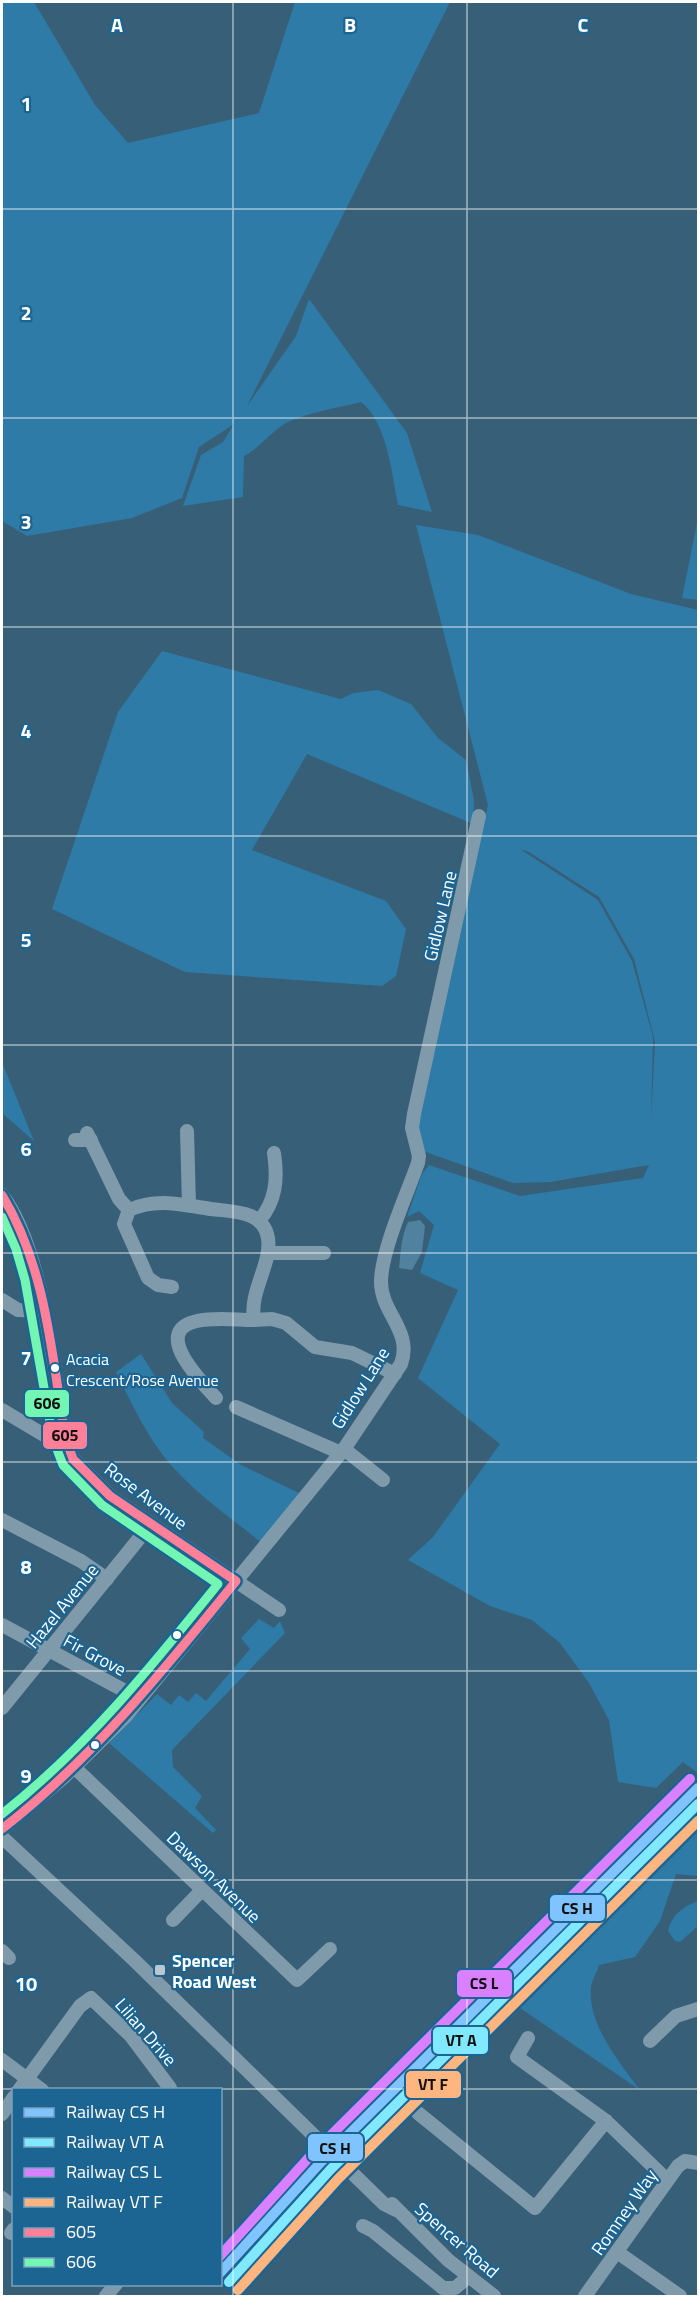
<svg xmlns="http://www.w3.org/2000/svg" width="700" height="2298" font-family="'Titillium Web',sans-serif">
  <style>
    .green { fill: #2e7ba7; fill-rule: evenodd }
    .water { fill: #50829f }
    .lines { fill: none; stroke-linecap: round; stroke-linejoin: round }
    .minor { stroke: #7f9aaa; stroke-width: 14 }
    .bus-1-casing { stroke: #1c6592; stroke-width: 14 }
    .bus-2-casing { stroke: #1c6592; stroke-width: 14 }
    .bus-1 { stroke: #ff8098; stroke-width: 9 }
    .bus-2 { stroke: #73f6b3; stroke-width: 9 }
    .rail-1-casing { stroke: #1c6592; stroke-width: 15 }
    .rail-2-casing { stroke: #1c6592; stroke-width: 15 }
    .rail-3-casing { stroke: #1c6592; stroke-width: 15 }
    .rail-4-casing { stroke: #1c6592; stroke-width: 15 }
    .rail-1 { stroke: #80c4ff; stroke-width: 10 }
    .rail-2 { stroke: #80e8ff; stroke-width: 10 }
    .rail-3 { stroke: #d880ff; stroke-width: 10 }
    .rail-4 { stroke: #ffb580; stroke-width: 10 }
    .grid { fill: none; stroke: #fff; stroke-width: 1.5; stroke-opacity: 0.55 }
    .bus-dot { fill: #fff; stroke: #1c6592; stroke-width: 2 }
    .poi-dot { fill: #b9c7cf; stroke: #1c6592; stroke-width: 2 }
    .labels { text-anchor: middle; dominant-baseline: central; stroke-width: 4.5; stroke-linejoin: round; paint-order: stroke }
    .bus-label { font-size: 16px; fill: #fff; stroke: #1c6592; text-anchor: start }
    .street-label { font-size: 18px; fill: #fff; stroke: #1c6592 }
    .poi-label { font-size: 18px; font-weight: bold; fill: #fff; stroke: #1c6592; text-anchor: start }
    .grid-label { font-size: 20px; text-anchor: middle; font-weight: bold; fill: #fff; stroke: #1c6592; stroke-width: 4.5; stroke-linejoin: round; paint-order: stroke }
    .line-badge { stroke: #1c6592; stroke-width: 2 }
    .pale-badge-label { font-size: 16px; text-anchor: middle; font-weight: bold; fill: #111 }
  </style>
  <rect width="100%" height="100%" fill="#375f77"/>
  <g class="green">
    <path d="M2,2H34L95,105L128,143L259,113L295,2H450L247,406L296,336L309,299L407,433L432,512L398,505C392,474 387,422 361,402C338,408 310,412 288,422C271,431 261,447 244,456L243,497L183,506L201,455L223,442L234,424L199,447L182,498L132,518L27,536L2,521Z"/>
    <path d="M698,518V600L682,598Z"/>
    <path d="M416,525L478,535L631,594L698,610V1773L683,1762L656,1788L618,1782L609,1720L589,1683L560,1643L532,1620L490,1606L408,1560L433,1537L500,1444L418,1378L458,1290L420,1273L434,1225L419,1211L407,1217L422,1174L429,1165L520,1196L643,1178L649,1165L550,1182L513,1183L423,1151L417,1140L418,1120L488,805ZM520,849L529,852L599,897L634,959L655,1042L651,1121L653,1037L632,961L598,900Z"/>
    <path d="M162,651L341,699L353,693L378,690L411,704L438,738L466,760L474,800L473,824L307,754L252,850L386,901L406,929L396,976L382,986L185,972L52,909L118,712Z"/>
    <path d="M2,1062L34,1141L2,1113Z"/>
    <path d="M141,1354L172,1403L204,1432L203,1438L241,1465L301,1494L262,1543C231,1518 196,1494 170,1464C147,1437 132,1404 116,1372Z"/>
    <path d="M259,1619L274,1628L280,1621L285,1633L172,1750L173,1767L202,1796L195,1808L216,1830L213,1833L109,1743L157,1694L171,1705L179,1695L188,1702L196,1693L206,1701L250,1649L241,1638Z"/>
    <path d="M698,1819V1876L676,1874L660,1921L635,1957L599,1965C597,1972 592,1980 591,1987C587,2024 620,2063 640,2090L517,2006L629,1888Z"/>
    <path d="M698,1901V1926L680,1942L675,1941L668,1931C672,1914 683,1907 698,1901Z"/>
  </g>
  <path class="water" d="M420,1220L425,1226L422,1252L412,1270L399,1268C401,1251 401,1237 408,1222Z"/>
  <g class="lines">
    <g class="minor">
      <path d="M187,1131L189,1205"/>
      <path d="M87,1133L119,1199L129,1210"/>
      <path d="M75,1140H91"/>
      <path d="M2,1195C42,1246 54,1371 65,1437L73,1459L110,1496L279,1610"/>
      <path d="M259,1221C276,1201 278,1179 274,1153"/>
      <path d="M268,1253H324"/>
      <path d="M172,1287L158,1285L148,1278L124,1224L129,1210C157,1197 183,1205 211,1209C233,1212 263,1210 268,1238C272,1264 249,1291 254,1320L272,1319L286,1323L315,1347L352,1353L395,1374"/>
      <path d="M2,1300L18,1310L42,1311"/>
      <path d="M216,1398C202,1382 150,1331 197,1321C215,1317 236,1320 254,1320"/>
      <path d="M236,1407L341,1453"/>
      <path d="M2,1410L44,1435L65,1437"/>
      <path d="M344,1449L383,1480"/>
      <path d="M2,1520L81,1561L107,1579"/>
      <path d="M2,1625L140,1699"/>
      <path d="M2,1708L150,1525"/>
      <path d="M75,1768L297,1980L330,1949"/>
      <path d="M2,1829L63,1778L126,1716L344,1449L401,1364C413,1331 381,1313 381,1282C381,1251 407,1194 418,1163L419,1156L412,1128L414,1114L479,816"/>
      <path d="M2,1837L134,1960L384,2204L396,2210"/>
      <path d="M173,1920L202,1890"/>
      <path d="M2,1951L9,1958"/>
      <path d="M528,2038L517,2057L606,2121L667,2180"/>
      <path d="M650,2041L676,2016L698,2009"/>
      <path d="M2,2060L42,2090"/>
      <path d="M19,2090L80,2006L91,1998L131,2036L170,2088"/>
      <path d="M418,2113L535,2208L606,2121"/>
      <path d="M2,2114L14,2097"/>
      <path d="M2,2198L14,2207"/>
      <path d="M392,2204L448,2260L494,2296"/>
      <path d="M363,2226L373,2231L443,2288H455L468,2277"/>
      <path d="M11,2233L14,2229"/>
      <path d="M617,2252L680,2296"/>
      <path d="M106,2296L116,2284"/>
      <path d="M585,2296L678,2166L685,2161L698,2163"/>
    </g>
    <defs>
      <path id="bus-1" d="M2,1195C46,1267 52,1355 65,1437L73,1459L110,1496L236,1581C164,1670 93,1758 2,1829"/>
      <path id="bus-2" d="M2,1217L16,1249L25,1280L53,1439L63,1465L102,1505L218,1584C152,1666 86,1748 2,1814"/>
    </defs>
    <use href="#bus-1" class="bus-1-casing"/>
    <use href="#bus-2" class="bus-2-casing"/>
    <use href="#bus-1" class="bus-1"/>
    <use href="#bus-2" class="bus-2"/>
    <defs>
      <path id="rail-1" d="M220,2273L321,2162L698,1788"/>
      <path id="rail-2" d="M229,2282L330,2170L698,1804"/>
      <path id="rail-3" d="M220,2256L313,2153L690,1779"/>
      <path id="rail-4" d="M238,2290L338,2179L698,1821"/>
    </defs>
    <use href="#rail-1" class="rail-1-casing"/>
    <use href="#rail-2" class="rail-2-casing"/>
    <use href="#rail-3" class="rail-3-casing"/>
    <use href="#rail-4" class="rail-4-casing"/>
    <use href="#rail-1" class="rail-1"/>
    <use href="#rail-2" class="rail-2"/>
    <use href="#rail-3" class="rail-3"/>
    <use href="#rail-4" class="rail-4"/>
  </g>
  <path class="grid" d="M233,2V2296M467,2V2296M2,209H698M2,418H698M2,627H698M2,836H698M2,1045H698M2,1253H698M2,1462H698M2,1671H698M2,1880H698M2,2089H698"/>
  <g class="bus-dot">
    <circle cx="55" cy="1368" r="5"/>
    <circle cx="177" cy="1635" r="5"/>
    <circle cx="95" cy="1745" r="5"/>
  </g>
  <rect class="poi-dot" x="154" y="1964" width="12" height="12" rx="3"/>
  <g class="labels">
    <g class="bus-label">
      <text x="66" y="1359">Acacia<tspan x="66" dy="21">Crescent/Rose Avenue</tspan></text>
    </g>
    <g class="street-label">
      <text transform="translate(440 916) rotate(-77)">Gidlow Lane</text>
      <text transform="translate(360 1388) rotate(-58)">Gidlow Lane</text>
      <text transform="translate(146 1496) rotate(37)">Rose Avenue</text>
      <text transform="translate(62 1606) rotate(-51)">Hazel Avenue</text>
      <text transform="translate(95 1655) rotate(28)">Fir Grove</text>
      <text transform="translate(214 1877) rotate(44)">Dawson Avenue</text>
      <text transform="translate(146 2032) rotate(49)">Lilian Drive</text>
      <text transform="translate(624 2212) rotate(-55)">Romney Way</text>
      <text transform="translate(457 2240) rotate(41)">Spencer Road</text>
    </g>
    <g class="poi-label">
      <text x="172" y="1960">Spencer<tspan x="172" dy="21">Road West</tspan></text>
    </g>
  </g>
  <g class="grid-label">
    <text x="117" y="32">A</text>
    <text x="350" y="32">B</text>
    <text x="583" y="32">C</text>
    <text x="26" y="111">1</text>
    <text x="26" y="320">2</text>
    <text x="26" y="529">3</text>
    <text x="26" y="738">4</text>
    <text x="26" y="947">5</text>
    <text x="26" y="1156">6</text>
    <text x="26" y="1365">7</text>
    <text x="26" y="1574">8</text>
    <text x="26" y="1783">9</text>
    <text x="26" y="1991">10</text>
  </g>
  <g class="line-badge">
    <rect x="24" y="1389" width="46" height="29" rx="6" fill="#73f6b3"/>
    <rect x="42" y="1421" width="46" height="29" rx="6" fill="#ff8098"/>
    <rect x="549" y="1894" width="57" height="28" rx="6" fill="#80c4ff"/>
    <rect x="456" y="1969" width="57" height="29" rx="6" fill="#d880ff"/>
    <rect x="432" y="2026" width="57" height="29" rx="6" fill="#80e8ff"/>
    <rect x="405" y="2070" width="57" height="29" rx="6" fill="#ffb580"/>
    <rect x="307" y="2133" width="57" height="29" rx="6" fill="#80c4ff"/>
  </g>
  <g class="pale-badge-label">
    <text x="47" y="1409">606</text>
    <text x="65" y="1441">605</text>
    <text x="577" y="1914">CS H</text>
    <text x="484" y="1989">CS L</text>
    <text x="461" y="2046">VT A</text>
    <text x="433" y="2090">VT F</text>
    <text x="335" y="2154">CS H</text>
  </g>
  <rect width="700" height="2298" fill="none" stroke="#ffffff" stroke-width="6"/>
  <rect x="12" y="2088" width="210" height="198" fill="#1c6592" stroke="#77a3be" stroke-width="1.5"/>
  <rect x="24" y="2108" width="30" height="9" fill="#80c4ff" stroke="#77a3be" stroke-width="1.5"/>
  <text x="66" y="2118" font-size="18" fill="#ffffff">Railway CS H</text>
  <rect x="24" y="2138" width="30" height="9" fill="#80e8ff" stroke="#77a3be" stroke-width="1.5"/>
  <text x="66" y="2148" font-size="18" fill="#ffffff">Railway VT A</text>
  <rect x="24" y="2168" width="30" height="9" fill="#d880ff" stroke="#77a3be" stroke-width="1.5"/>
  <text x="66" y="2178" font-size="18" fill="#ffffff">Railway CS L</text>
  <rect x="24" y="2198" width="30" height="9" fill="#ffb580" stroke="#77a3be" stroke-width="1.5"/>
  <text x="66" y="2208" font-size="18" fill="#ffffff">Railway VT F</text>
  <rect x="24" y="2228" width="30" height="9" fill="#ff8098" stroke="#77a3be" stroke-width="1.5"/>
  <text x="66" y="2238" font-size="18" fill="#ffffff">605</text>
  <rect x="24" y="2258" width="30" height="9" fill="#73f6b3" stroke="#77a3be" stroke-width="1.5"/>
  <text x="66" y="2268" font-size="18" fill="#ffffff">606</text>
</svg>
